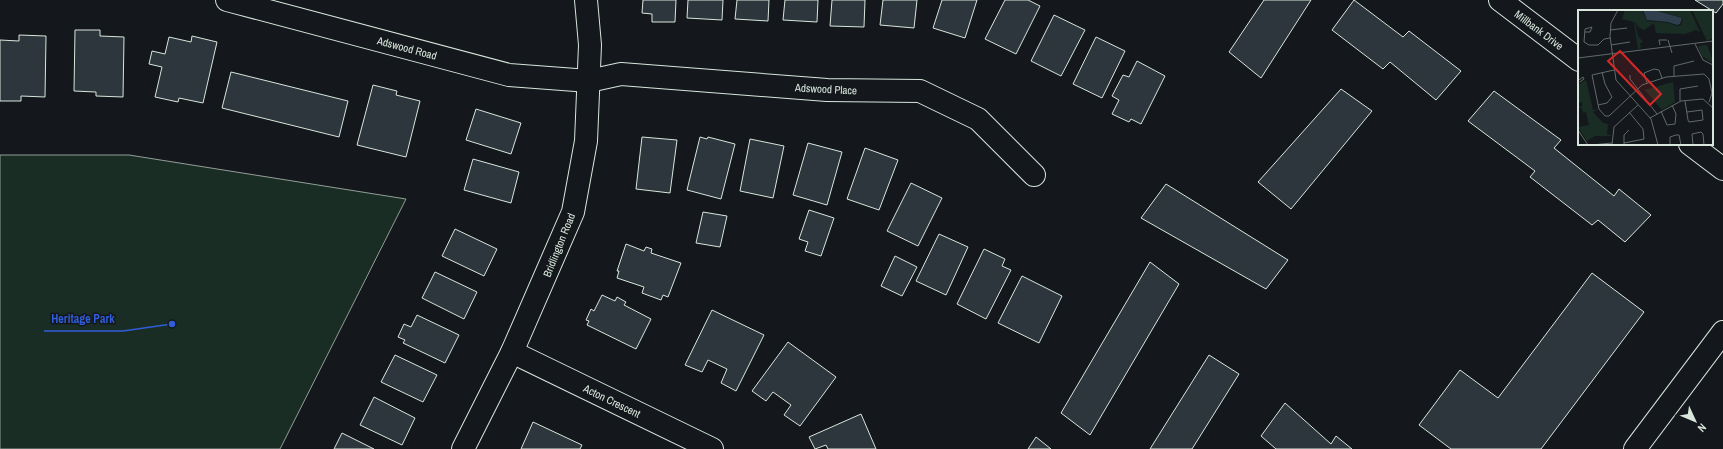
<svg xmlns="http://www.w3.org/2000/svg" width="1723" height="449" font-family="'Archivo Narrow',sans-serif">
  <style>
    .green { fill: #1a2d24; stroke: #939e99 }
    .building { fill: #2c363c; stroke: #d8e6dc }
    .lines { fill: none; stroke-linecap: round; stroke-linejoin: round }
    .street-casing { stroke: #d8e6dc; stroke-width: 24 }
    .secondary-casing { stroke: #d8e6dc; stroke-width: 24 }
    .street { stroke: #14181c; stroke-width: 22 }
    .secondary { stroke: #14181c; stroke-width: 22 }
    .labels { text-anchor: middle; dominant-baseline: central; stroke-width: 3; stroke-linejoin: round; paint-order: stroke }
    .street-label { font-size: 11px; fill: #d8e6dc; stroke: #14181c }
    .inset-road { fill: none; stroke: #626a69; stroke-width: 1 }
    .view { fill: #d62828; fill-opacity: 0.15; stroke: #d62828; stroke-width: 2 }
    .inset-edge { fill: none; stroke: #d8e6dc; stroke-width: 2 }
    .leader { fill: none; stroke: #305dd8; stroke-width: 1.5 }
    .callout-dot { fill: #305dd8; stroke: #14181c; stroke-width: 1.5 }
    .callout-label { font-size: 12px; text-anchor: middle; font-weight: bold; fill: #305dd8; stroke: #14181c; stroke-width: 3; stroke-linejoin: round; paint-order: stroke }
  </style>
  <rect width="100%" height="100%" fill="#14181c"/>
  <path class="green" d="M0,155H129L406,199L280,449H0Z"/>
  <g class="building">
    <path d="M643,0H676L675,22H652V14L642,13Z"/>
    <path d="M688,0H723L722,20L687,18Z"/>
    <path d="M737,0H769L768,21L735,19Z"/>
    <path d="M785,0H818L817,22L783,20Z"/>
    <path d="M832,0H865L864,27L830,26Z"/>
    <path d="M883,0H917L914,28L880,25Z"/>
    <path d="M942,0H977L965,38L933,28Z"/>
    <path d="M1005,0H1028L1040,6L1016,54L985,39Z"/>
    <path d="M1264,0H1311L1261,78L1229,52Z"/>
    <path d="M1354,0L1403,37L1409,31L1461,71L1436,100L1390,62L1383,69L1332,30Z"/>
    <path d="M1695,0H1723V4L1716,13Z"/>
    <path d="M1054,15L1085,30L1061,76L1031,61Z"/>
    <path d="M75,30H100V36L124,37L123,97L96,96V92L74,91Z"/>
    <path d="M19,35L46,36L45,97L21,96V101H0V40L19,41Z"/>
    <path d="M192,36L217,42L203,103L179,98L178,102L155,97L162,67L149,64L152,51L165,54L169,37L191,42Z"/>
    <path d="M1096,37L1125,51L1102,98L1073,84Z"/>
    <path d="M1137,61L1165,76L1141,124L1131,119L1129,122L1112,114L1119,100L1112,96L1123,75L1129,77Z"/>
    <path d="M231,72L348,101L339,137L222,108Z"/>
    <path d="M373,85L397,91L396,95L420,101L406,157L357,145Z"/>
    <path d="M1341,89L1372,111L1291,209L1258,182Z"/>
    <path d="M1494,91L1561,140L1554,148L1614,196L1619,189L1651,215L1625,242L1598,220L1592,225L1530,177L1535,171L1468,121Z"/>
    <path d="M476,109L521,123L511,154L466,140Z"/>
    <path d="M642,137L677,140L670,193L636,189Z"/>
    <path d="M700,137L707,139L708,137L735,144L721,199L687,190Z"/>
    <path d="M750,139L784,146L773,198L740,191Z"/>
    <path d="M808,143L842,152L827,205L793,195Z"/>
    <path d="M865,148L898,160L879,210L847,199Z"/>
    <path d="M473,159L519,172L511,203L464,190Z"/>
    <path d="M911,183L942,198L918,246L887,231Z"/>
    <path d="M1166,184L1288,260L1266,289L1141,218Z"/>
    <path d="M809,210L834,218L821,256L805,251L808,242L799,239Z"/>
    <path d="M703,212L727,216L720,247L696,243Z"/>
    <path d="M455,229L497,249L484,276L442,256Z"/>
    <path d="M939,234L968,247L946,295L916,281Z"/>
    <path d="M626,244L644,251L646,247L652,249L651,253L681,263L668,297L663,295L661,300L642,293L644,287L617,278L619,271H617Z"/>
    <path d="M984,249L1005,259L1002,266L1011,270L986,319L957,304Z"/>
    <path d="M895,256L917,267L902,296L881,286Z"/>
    <path d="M1150,262L1179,284L1090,435L1061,413Z"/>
    <path d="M435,272L477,292L464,319L422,298Z"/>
    <path d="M1592,273L1644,312L1541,449H1451L1419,425L1460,370L1498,398Z"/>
    <path d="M1022,276L1062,296L1039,343L998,323Z"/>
    <path d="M602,295L615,301L617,297L626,302L624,305L651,319L636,349L587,325L589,321L586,320L591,309L594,311Z"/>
    <path d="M712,310L764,335L736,391L721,383L727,369L708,360L702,372L685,365Z"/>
    <path d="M417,315L459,335L445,363L403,343L405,340L398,337L404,324L411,327Z"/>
    <path d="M788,342L836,377L800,426L784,415L791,405L773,392L766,401L752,391Z"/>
    <path d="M395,355L437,375L423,402L381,382Z"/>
    <path d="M1209,355L1239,374L1192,449H1150Z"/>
    <path d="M374,397L415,418L402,445L360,425Z"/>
    <path d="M1285,403L1331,444L1336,436L1352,449H1276L1261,436Z"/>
    <path d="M861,414L876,449H828L826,445L815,449L809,437Z"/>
    <path d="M533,422L582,445L580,449H521Z"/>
    <path d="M342,433L374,449H334Z"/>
    <path d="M1036,437L1051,449H1028Z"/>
  </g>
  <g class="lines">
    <defs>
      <g id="street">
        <path d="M227,0L509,75L589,81L621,74L827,90L920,91L978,119L1034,175"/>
        <path d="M512,352L712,449"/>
        <path d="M463,449L512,352L573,212L586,141L590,45L586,0"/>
      </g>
      <g id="secondary">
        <path d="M1500,0L1579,60"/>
        <path d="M1690,144L1723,169"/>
        <path d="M1635,449L1723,332"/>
      </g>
    </defs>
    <use href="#street" class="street-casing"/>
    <use href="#secondary" class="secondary-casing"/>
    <use href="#street" class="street"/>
    <use href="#secondary" class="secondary"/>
  </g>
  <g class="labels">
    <g class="street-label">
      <text transform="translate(1539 30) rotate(37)">Millbank Drive</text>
      <text transform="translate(407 48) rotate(15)">Adswood Road</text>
      <text transform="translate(826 89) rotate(3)">Adswood Place</text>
      <text transform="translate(559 245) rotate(-68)">Bridlington Road</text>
      <text transform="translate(612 401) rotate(26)">Acton Crescent</text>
    </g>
  </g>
  <g transform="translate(1578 10)">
    <rect width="135" height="135" fill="#14181c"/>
    <path d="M47,0L54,2L56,7L60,26L65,32L62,33L63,38L60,39L56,12L44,9ZM52,0L64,1L69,11L91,13L99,16L103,15L105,8L77,0H112L122,22L118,20L107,24L78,23L76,13L66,20L60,17ZM114,0H135V28L129,31ZM129,35L135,51V53L124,46L120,36ZM8,70L15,100L20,99L15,102L25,113L30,114L29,124L34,126H17L9,131L0,117V113L1,117L11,115L8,102L5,103L4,98H0L4,96V92L0,93V75ZM95,72L97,92L84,100L67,80Z" fill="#1a2d24"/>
    <path d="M65,0H76L104,8L102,14L99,15L90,12L69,10Z" fill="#2f3f4d"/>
    <path class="inset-road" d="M40,0L33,13L32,26L38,70L73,109L80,135M32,20L49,18M7,22H12L14,17L7,19L6,32L11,35H20L26,29L32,28M90,30L94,43M117,34L125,50L135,55M33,35L52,32M82,35L81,30H89M0,48L135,31M36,60L14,65L21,99L27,106H31L64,75L88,67L126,64L131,69L134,83L131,92M52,65V69L79,104M96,66V56L116,51M1,70L5,67L6,69L2,72M69,73L66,63L76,59L81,60L84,68M102,91V79L120,76M107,91L110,110L111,112L125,110L124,100L109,102M20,95L29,93L34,87L27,74L24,62M83,101L89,115L97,114L98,104L94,95M72,108L103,91L125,89L135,98M0,120L10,135M46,133L66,129L65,119L51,102M13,135L34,133M34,135L36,117L60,95M46,135V125L51,120M92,135V127L98,125H101L103,135M115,135L114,124L123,122L125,124L126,135"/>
    <path class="view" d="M42,41L83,84L72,95L30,51Z"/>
    <rect width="135" height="135" class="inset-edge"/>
  </g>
  <path class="leader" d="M172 324L123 331H44"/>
  <circle class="callout-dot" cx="172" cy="324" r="4"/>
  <g class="callout-label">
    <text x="83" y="323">Heritage Park</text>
  </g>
  <g transform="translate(1695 421) rotate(134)" stroke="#14181c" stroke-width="3" paint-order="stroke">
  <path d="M0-3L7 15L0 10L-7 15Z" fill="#d8e6dc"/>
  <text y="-6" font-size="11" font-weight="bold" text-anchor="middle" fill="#d8e6dc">N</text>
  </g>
</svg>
